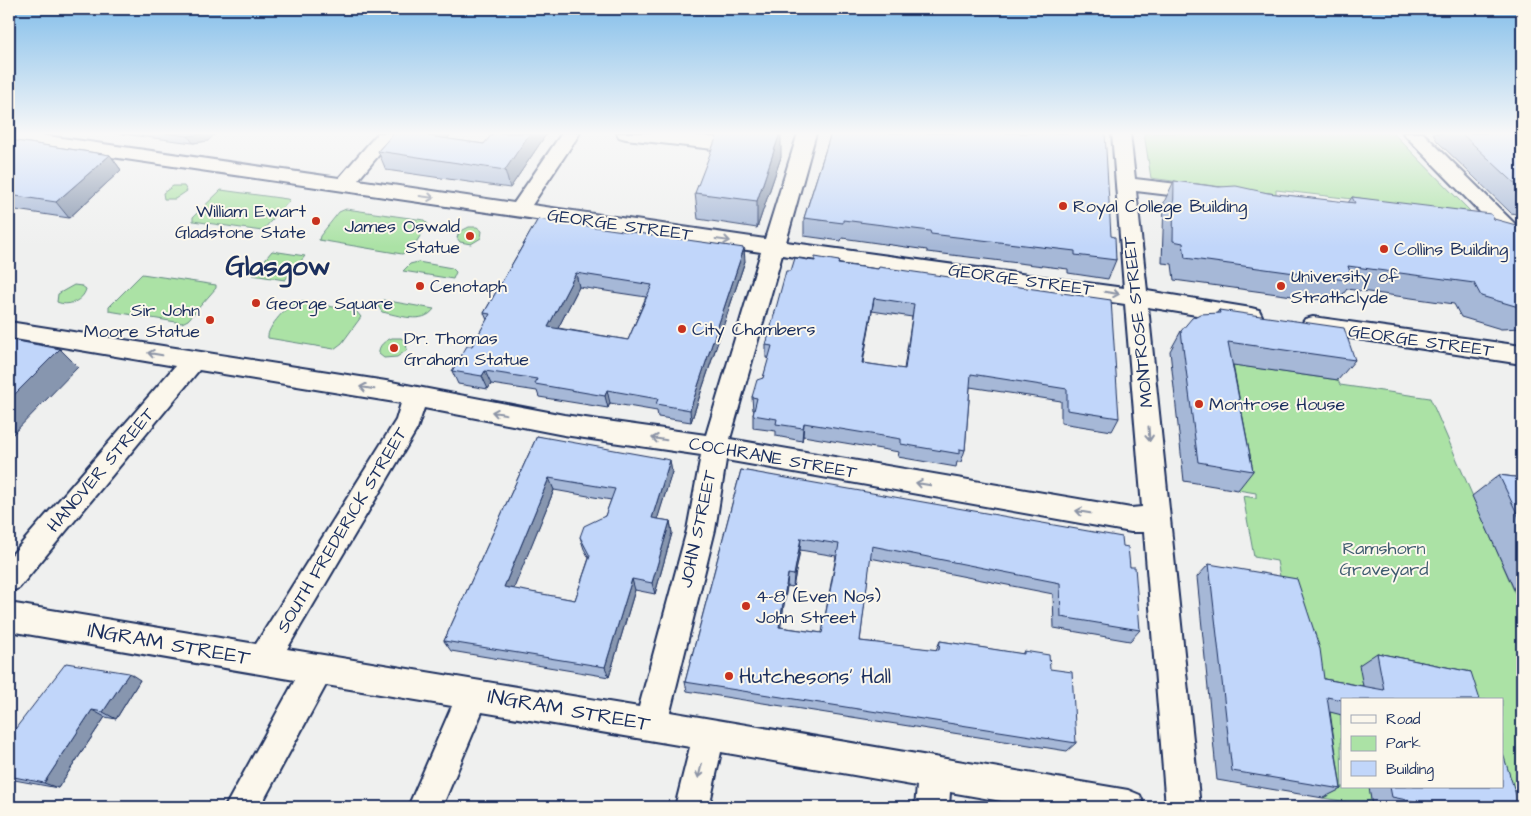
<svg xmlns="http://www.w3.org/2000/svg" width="1531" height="816" font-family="'Architects Daughter',sans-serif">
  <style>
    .green { fill: #abe2a5; stroke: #638882 }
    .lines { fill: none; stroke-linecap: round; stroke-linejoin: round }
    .minor-casing { stroke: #1b2f5e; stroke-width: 4 }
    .minor { fill: #fbf7ec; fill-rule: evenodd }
    .wall { fill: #a6b8d7; stroke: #1b2f5e; fill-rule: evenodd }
    .shaded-wall { fill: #8796af; stroke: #1b2f5e }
    .building { fill: #c1d6fa; stroke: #1b2f5e; fill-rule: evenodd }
    .oneway { stroke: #8b93a5 }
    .poi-dot { fill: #c8321e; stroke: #fbf7ec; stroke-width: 2 }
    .labels { text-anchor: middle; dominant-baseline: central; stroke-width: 4; stroke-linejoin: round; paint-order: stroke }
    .poi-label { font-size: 18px; fill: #1b2f5e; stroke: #fbf7ec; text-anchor: start }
    .street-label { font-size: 18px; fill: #1b2f5e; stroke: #fbf7ec }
    .park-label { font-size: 18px; fill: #3f5c70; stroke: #fbf7ec }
    .near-street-label { font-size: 21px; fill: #1b2f5e; stroke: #fbf7ec }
    .near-poi-label { font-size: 21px; fill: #1b2f5e; stroke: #fbf7ec; text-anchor: start }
    .town-label { font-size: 28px; font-weight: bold; fill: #1b2f5e; stroke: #fbf7ec }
  </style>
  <rect width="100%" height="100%" fill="#eff0ef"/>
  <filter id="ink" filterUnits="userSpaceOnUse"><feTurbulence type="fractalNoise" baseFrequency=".02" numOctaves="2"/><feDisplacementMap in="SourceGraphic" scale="10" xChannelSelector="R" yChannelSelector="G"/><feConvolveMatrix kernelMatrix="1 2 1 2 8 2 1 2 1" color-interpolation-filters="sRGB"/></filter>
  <g filter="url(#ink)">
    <g class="green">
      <path d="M1144,133H1393L1472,213L1276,190V195L1151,178Z"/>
      <path d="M173,186H184L187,191L175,199H164L163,193Z"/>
      <path d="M221,190L287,199L290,200L262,231L193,221V217Z"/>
      <path d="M346,209L424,220L428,224L411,250L402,254L319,240L320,236L339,212Z"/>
      <path d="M469,227H477L482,231L481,238L471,244L460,242L457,238L459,232Z"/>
      <path d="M272,251L305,256L285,280L252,275Z"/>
      <path d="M418,262L452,268L456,272L453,279L403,271L410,264Z"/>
      <path d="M142,274L216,285V288L188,320L182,323L109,311V307Z"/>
      <path d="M74,285L82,286L86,289C83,301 68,307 57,302L58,294Z"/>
      <path d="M383,300L434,309C423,325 398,315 382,312L378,306Z"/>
      <path d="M299,301L356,311L361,317L342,343L334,349L268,338C266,328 289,303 299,301Z"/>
      <path d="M392,338H401L406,341L407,350L397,357L384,358L379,354C378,345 385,341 392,338Z"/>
      <path d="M1228,364L1338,380L1340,385L1430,398L1522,609V807H1493L1502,787V700H1366L1340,696L1342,787H1369L1372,806L1323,798L1304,661L1283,592L1277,561L1254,557L1243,496L1256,498V493L1238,490L1217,370Z"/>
    </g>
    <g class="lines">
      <defs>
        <g id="minor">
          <path d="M9,133H27L339,178L378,133H397L358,180L514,203L562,133H580L532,205L765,239L798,133H816L786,242L1124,288L1112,133H1130L1135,179L1203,187L1210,189L1213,193L1210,197L1203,199L1136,191L1147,291L1251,308L1259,310L1262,316L1259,322L1251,324L1148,307L1200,807H1166L1144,532H1131L726,460L715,530L670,712L1128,790L1140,795L1145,807H1036L950,792L949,807H915L917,786L721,752L709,807H675L690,747L482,712L442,807H408L452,706L326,685L260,807H225L295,680L9,631V603L256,644L396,420L401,403L199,370L19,588L9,592V558L175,366L9,338V322L386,381L564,415L706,435L761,252L9,142ZM782,255L1125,304L1142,507L1131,508L730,439ZM424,408L564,435L701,455L687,530L639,707L287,649L417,429Z"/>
          <path d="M617,133H675L748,141L755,143L757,147L755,151L748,153L626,139L619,137Z"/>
          <path d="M1403,133H1423L1522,231V250L1515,248Z"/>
          <path d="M1313,317L1522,346V364L1305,331L1301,325L1305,319Z"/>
        </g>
      </defs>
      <use href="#minor" class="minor-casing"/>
      <use href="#minor" class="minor"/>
    </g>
    <g class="wall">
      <path d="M115,133H216L208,141L193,143Z"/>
      <path d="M394,133H452L447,139L484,144L493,133H547L510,188L386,170L378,151Z"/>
      <path d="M831,133L1111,236L1116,260L1108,279L1068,273V269L927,252V250L842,238L841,241L804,236V218Z"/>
      <path d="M1433,133H1522V215L1511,213L1437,141Z"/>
      <path d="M9,140L110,155L121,170L69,218L9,209Z"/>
      <path d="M781,157L757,228L698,219L695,193Z"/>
      <path d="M1174,181L1348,203L1352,197L1494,219L1522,236V328L1501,329L1461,317L1454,304L1347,289L1337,302L1174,280L1172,264L1162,263L1164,202Z"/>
      <path d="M538,219L745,261L691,422L658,417L657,411L610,403L608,408L539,397L537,391L491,384L488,389L458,384L452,371L472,346L487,320L484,313ZM579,287L646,297L628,340L558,328Z"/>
      <path d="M815,261L878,269L1119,418L1112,431L1061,423V401L970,387L965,450L961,462H957L956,467L898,457L899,452L803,436L802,441L776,436V431L753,428V415L754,410H753L752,397L763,378L769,359L766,358V345L791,271ZM872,311L912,317L904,369L863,363Z"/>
      <path d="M1219,310L1355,360L1338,380L1233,365L1253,471L1238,490L1184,481L1170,351L1181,331L1217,313Z"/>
      <path d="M537,436L672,472L657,519L670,521L672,533L655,594L635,590L609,677L451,651L444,641ZM554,490L611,500L605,516L580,537L584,549L589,558L575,600L513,589Z"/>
      <path d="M741,470L1123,546L1130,567L1140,630L1130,641L1054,628L1053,594L870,558L860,641L936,650L940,641L1022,654L1024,651L1076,743L1067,751L687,691L685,682ZM800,550L836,556L822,633L780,627L787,586L793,587Z"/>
      <path d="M1499,475L1522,478V607L1472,496Z"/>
      <path d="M1209,564L1324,679L1363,686L1359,665L1377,653L1471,672L1342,700V715L1330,712L1341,789L1323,798L1217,780L1197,577Z"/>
      <path d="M140,680L116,719L105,717L58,788L9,779V737Z"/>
      <path d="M1369,787H1502L1520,807H1380L1372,806Z"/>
    </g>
    <g class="shaded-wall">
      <path d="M204,133H216L208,141L193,143L188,136Z"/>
      <path d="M430,133H452L435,154L428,136Z"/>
      <path d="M530,133H547L510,188L505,170Z"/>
      <path d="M780,133H781V157L757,228V201Z"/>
      <path d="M110,155L121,170L69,218L56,202Z"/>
      <path d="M744,248L745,261L691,422L690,410Z"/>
      <path d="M576,273L579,287L552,340L548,327Z"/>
      <path d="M874,298L872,311L860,376L862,363Z"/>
      <path d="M60,349L78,367L9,438V400Z"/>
      <path d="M485,371L491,384L488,389L482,376Z"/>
      <path d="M607,390L610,403L608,408L605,396Z"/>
      <path d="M804,423L803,436L802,441L803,428Z"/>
      <path d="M670,460L672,472L654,530L652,518Z"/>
      <path d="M549,478L554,490L510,598L504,587Z"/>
      <path d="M670,521L672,533L655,594L652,583Z"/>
      <path d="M801,538L800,550L793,587L794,575Z"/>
      <path d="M788,574L787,586L779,638V627Z"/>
      <path d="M632,579L635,590L609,677L605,667Z"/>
      <path d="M129,673L140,680L116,719L103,712Z"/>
      <path d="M92,710L105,717L58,788L44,783Z"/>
    </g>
    <g class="building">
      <path d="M164,133H204L203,134L188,136Z"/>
      <path d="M394,133H430L428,136L484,144L493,133H530L505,170L378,151Z"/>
      <path d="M718,133H780L757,201L695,193Z"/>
      <path d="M831,133H1105L1111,236L1115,237L1116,260L1075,255V251L931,234L930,231L843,220V223L804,218Z"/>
      <path d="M1461,133H1522V190Z"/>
      <path d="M9,140L110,155L56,202L9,195Z"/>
      <path d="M1174,181L1219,187L1236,186L1268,193L1355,203L1352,197L1491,214L1494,219L1516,225L1522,236V308L1481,296L1474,283L1348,266L1353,281L1185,258L1183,243L1173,241Z"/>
      <path d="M538,219L744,248L690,410L656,404L658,399L607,390L605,396L535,384L537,379L485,371L482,376L452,371L467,346H472L490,314L484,313ZM576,273L652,285L628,340L548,327Z"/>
      <path d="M815,257L839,261L838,264L878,269L879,267L1111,300L1119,418L1067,410V389L971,374L965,450L960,449V454L901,444V439L804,423L803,428L776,424L777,419L753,415L757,398L752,397L757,380L763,378L772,346L766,345L786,271H791L795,258L815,261ZM874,298L914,304L905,369L862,363Z"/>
      <path d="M1219,310L1344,328L1355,360L1228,342L1253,471L1198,462L1181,331L1192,318L1200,314L1220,313Z"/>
      <path d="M12,340L60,349L9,400V343Z"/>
      <path d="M537,436L670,460L652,518L670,521L652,583L632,579L605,667L444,641ZM549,478L615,489L605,516L584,526L580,537L590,556L575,600L504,587Z"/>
      <path d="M741,470L1122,537L1123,546L1128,547L1130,567H1135L1140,630L1061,617L1060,583L872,546L860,641L939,650L940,641L1024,654V651L1049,655L1050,669L1072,672L1076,743L685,682ZM801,538L839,544L822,633L779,627L788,574L794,575Z"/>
      <path d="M1499,475L1522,478V524Z"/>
      <path d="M1209,564L1297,579L1320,649L1324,679L1384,690L1377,653L1471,672L1480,700H1342L1327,697L1341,789L1232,771Z"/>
      <path d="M66,663L129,673L103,712L92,710L44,783L9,776V737Z"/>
      <path d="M1502,751L1520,807H1441L1392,797L1390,787H1502Z"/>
    </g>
    <defs><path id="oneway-shaft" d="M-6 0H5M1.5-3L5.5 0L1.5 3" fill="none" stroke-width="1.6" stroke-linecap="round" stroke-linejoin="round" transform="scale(1.25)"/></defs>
    <g class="oneway">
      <use href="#oneway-shaft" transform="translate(427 197) rotate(8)"/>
      <use href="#oneway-shaft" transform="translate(723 240) rotate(8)"/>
      <use href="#oneway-shaft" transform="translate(1112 293) rotate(10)"/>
      <use href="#oneway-shaft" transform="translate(155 354) rotate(-170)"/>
      <use href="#oneway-shaft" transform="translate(367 388) rotate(-171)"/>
      <use href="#oneway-shaft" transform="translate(499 413) rotate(-170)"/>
      <use href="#oneway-shaft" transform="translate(1149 434) rotate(86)"/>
      <use href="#oneway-shaft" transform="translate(659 439) rotate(-171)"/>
      <use href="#oneway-shaft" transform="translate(923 484) rotate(-170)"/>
      <use href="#oneway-shaft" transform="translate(1083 512) rotate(-170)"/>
      <use href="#oneway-shaft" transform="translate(700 771) rotate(103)"/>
    </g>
  </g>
  <linearGradient id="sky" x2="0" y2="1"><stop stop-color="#83beea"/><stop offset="0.54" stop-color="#f8f8f8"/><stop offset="1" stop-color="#f8f8f8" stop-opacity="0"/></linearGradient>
  <rect width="1531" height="247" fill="url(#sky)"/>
  <g class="poi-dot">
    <circle cx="1063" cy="206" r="5"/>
    <circle cx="316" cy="221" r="5"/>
    <circle cx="470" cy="236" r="5"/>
    <circle cx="1384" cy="249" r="5"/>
    <circle cx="420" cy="286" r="5"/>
    <circle cx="1281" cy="286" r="5"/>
    <circle cx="256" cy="303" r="5"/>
    <circle cx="210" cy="320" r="5"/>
    <circle cx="682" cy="329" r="5"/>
    <circle cx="394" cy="348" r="5"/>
    <circle cx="1199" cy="404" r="5"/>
    <circle cx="746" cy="606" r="5"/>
    <circle cx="729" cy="676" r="5"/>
  </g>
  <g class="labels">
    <g class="poi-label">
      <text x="1073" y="206">Royal College Building</text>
      <text x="306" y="211" text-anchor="end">William Ewart<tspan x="306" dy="21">Gladstone State</tspan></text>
      <text x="460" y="226" text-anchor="end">James Oswald<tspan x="460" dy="21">Statue</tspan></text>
      <text x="1394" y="249">Collins Building</text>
      <text x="1291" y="276">University of<tspan x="1291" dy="21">Strathclyde</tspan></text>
      <text x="430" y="286">Cenotaph</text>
      <text x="266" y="303">George Square</text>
      <text x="200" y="310" text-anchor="end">Sir John<tspan x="200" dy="21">Moore Statue</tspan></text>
      <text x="692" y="329">City Chambers</text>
      <text x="404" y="338">Dr. Thomas<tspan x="404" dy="21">Graham Statue</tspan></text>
      <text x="1209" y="404">Montrose House</text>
      <text x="756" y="596">4-8 (Even Nos)<tspan x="756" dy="21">John Street</tspan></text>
    </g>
    <g class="street-label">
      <text transform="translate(620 225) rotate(8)">GEORGE STREET</text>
      <text transform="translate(1021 280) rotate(8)">GEORGE STREET</text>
      <text transform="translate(1138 322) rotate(-96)">MONTROSE STREET</text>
      <text transform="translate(1421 341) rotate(8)">GEORGE STREET</text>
      <text transform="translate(773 458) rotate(10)">COCHRANE STREET</text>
      <text transform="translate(101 470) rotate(-50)">HANOVER STREET</text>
      <text transform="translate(698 529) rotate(-78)">JOHN STREET</text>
      <text transform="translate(342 530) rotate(-59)">SOUTH FREDERICK STREET</text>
    </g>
    <g class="park-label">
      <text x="1384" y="548">Ramshorn<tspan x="1384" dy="21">Graveyard</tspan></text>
    </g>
    <g class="near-street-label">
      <text transform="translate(169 644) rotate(10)">INGRAM STREET</text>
      <text transform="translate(569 710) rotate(10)">INGRAM STREET</text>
    </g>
    <g class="near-poi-label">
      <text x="739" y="676">Hutchesons' Hall</text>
    </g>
    <g class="town-label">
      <text x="278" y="266">Glasgow</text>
    </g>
  </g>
  <rect width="1531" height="816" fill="none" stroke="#fbf7ec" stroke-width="30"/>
  <rect x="15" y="15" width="1501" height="786" fill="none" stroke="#1b2f5e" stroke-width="2" filter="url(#ink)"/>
  <rect x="1341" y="698" width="162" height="90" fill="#fbf7ec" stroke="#a1a7b3"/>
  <rect x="1351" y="715" width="25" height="8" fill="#fbf7ec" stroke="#a1a7b3"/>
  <text x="1386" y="724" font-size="15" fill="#1b2f5e">Road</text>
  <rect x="1351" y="736" width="25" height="15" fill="#abe2a5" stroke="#a1a7b3"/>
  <text x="1386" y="748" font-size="15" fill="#1b2f5e">Park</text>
  <rect x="1351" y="761" width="25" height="15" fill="#c1d6fa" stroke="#a1a7b3"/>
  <text x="1386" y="774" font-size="15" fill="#1b2f5e">Building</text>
</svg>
